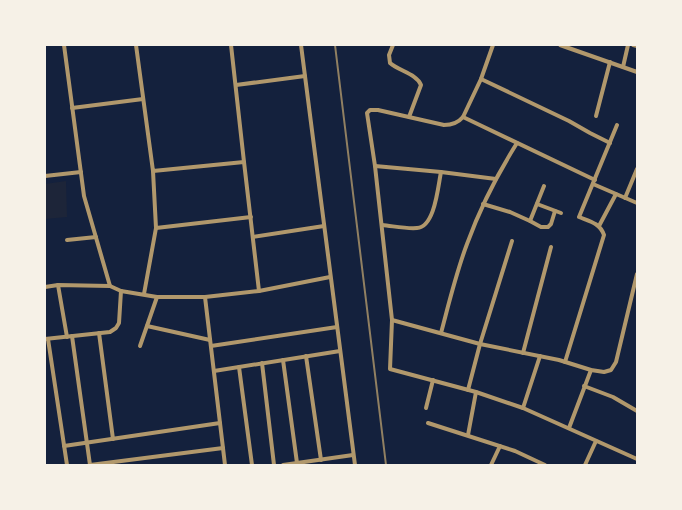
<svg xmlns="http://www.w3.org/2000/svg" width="682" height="510" font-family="'Varela Round',sans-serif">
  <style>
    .green { fill: #1d2539 }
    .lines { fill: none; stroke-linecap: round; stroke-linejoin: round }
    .minor { stroke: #b1986c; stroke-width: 4 }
    .rail { stroke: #918062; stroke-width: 2 }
  </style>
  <rect width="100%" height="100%" fill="#14213d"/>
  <path class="green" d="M66,181L67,217L45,219V184Z"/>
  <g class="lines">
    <g class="minor">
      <path d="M64,45L84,196L110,286L121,291L157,297H205L259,291L330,277"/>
      <path d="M136,45L153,171L244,162L231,45"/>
      <path d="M301,45L355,465"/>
      <path d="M393,45L389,55L390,63C399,71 417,74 421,85L409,117"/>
      <path d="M493,45L481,79L463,117C458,123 452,125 444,125L378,110H370L367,113L375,166L392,320L390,369L476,392L523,408L637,459"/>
      <path d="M560,45L637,72"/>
      <path d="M633,45L637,46"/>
      <path d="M623,67L628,45"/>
      <path d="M481,79L569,121L590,133L610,143"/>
      <path d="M236,85L305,76"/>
      <path d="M72,108L143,99"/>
      <path d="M596,116L610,62"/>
      <path d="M463,117L595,180"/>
      <path d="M244,162L259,291"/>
      <path d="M375,166L441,172"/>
      <path d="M45,176L81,172"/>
      <path d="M593,184L637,203"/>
      <path d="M625,198L637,169"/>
      <path d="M483,204L510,212L530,221L544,186"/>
      <path d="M537,204L561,213"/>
      <path d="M530,221L541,227H548L551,224L555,211"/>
      <path d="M382,225C393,226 406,229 417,228C435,227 438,186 441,172L496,179"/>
      <path d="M599,226L616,194"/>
      <path d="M156,228L251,217"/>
      <path d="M253,237L324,226"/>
      <path d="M67,240L96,237"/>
      <path d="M58,285L67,337"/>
      <path d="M45,287L58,285L110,286"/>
      <path d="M144,294L156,228L153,171"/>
      <path d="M205,297L225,465"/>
      <path d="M392,320L480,344L559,360L591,370L604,372L611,370L616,362L637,274"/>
      <path d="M147,326L210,340"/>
      <path d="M99,333L113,439"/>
      <path d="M441,333C449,303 456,273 467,244C480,208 497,175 517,143"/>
      <path d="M72,336L90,465"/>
      <path d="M45,339L110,332L116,328L119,323L121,291"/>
      <path d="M48,339L67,465"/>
      <path d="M140,346L157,297"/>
      <path d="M211,346L337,327"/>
      <path d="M523,353L551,247"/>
      <path d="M306,356L321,460"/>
      <path d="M283,360L297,463"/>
      <path d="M565,362L604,235C600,223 589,221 579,217L617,125"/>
      <path d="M262,363L274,465"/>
      <path d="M239,367L252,465"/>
      <path d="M214,371L340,351"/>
      <path d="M584,386L613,397L637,411"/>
      <path d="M468,390L480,344L512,241"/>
      <path d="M426,408L433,380"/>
      <path d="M523,408L540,356"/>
      <path d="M428,423L515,451L545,465"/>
      <path d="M569,428L591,370"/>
      <path d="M468,435L476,392"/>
      <path d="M64,446L220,423"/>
      <path d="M90,465L223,448"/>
      <path d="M283,465L353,455"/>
      <path d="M491,465L500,446"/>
      <path d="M585,465L596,441"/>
    </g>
    <path class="rail" d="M335,45L386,465"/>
  </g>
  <rect width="682" height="510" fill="none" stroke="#f6f1e7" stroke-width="92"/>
</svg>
